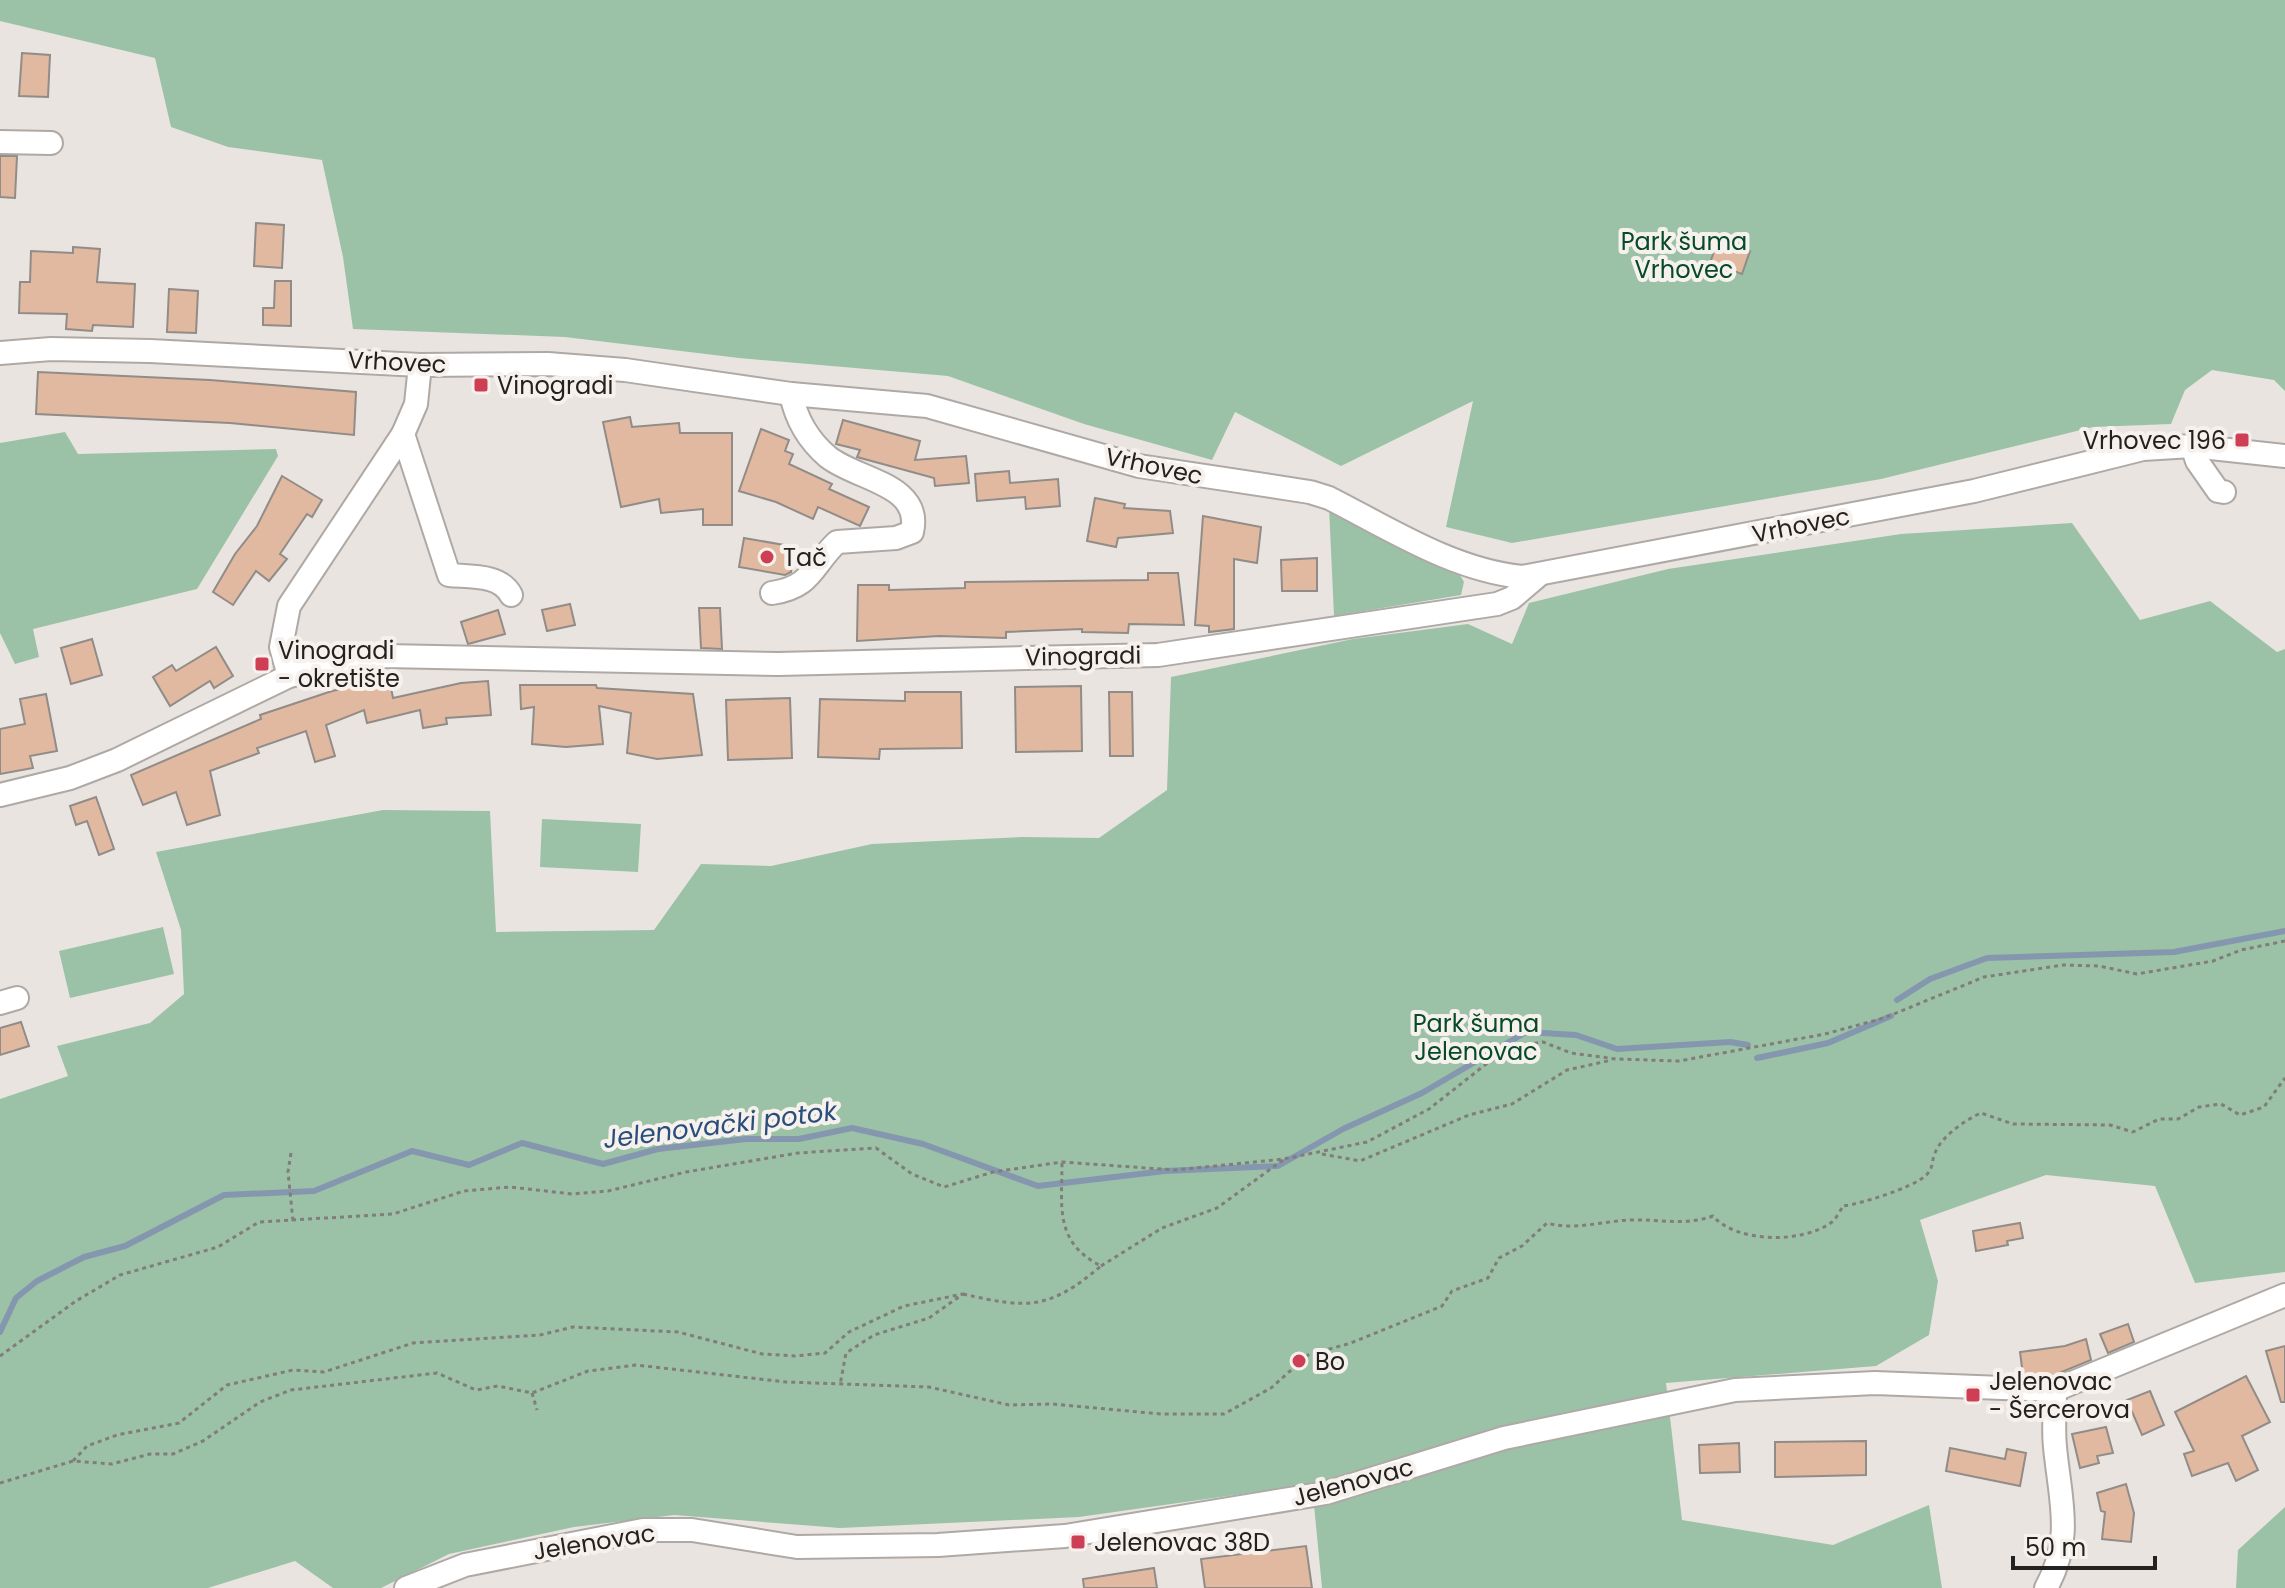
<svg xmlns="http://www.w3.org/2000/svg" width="2285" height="1588" font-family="Poppins,sans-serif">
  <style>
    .green { fill: #9bc2a7 }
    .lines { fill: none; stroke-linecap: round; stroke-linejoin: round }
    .stream { stroke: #8597af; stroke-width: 6 }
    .building { fill: #e1b9a0; stroke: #918c88; stroke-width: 2 }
    .minor-casing { stroke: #afa9a6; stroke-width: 26 }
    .path { stroke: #817d7a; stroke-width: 3; stroke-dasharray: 4 4; stroke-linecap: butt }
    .minor { stroke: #fff; stroke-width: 22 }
    .poi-dot { fill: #ce3e55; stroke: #f7f1ed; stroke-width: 3 }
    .labels { text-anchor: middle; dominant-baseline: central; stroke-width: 8; stroke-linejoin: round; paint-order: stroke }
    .park-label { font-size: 24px; fill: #064b28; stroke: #f7f1ed }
    .street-label { font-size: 24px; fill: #242221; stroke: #f7f1ed }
    .poi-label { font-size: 24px; fill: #242221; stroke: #f7f1ed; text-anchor: start }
    .water-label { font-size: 26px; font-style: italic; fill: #294e7b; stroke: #f7f1ed }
  </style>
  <rect width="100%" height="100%" fill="#eae4e0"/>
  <g class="green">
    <path d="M0,0H2285V391L2274,380L2212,370L2185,390L2171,424L2093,427L1881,479L1512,543L1446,527L1473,401L1341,466L1235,412L1212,460L1084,424L948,376L739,358L565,337L353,329L343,257L322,160L228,147L171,127L155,58L0,21Z"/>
    <path d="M65,432L78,454L276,449L278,456L197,589L33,629L39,657L15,664L0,633V443Z"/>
    <path d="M1329,507L1460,575L1464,582L1461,595L1334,616Z"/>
    <path d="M2072,523L2140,620L2210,601L2277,652L2285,649V1272L2195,1283L2155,1186L2046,1175L1920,1220L1938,1281L1929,1335L1876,1366L1666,1383L1682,1520L1833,1545L1929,1505L1942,1588H1322L1312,1484L1079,1517L840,1528L674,1515L574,1527L449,1554L381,1588H333L295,1561L208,1588H0V1099L68,1076L57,1046L150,1023L184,994L181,930L156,852L383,810L490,811L496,932L654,930L701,864L771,866L872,844L1023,837L1099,838L1167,790L1171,677L1353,639L1468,624L1512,644L1529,603L1668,569L1901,534Z"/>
    <path d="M542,819L641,824L638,872L540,867Z"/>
    <path d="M163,927L174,974L70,998L59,951Z"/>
    <path d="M2285,1507V1588H2236L2238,1550Z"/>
  </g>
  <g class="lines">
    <g class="stream">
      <path d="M1897,1000L1930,979L1987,958L2174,952L2285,931"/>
      <path d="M1757,1058L1828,1043L1891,1016"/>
      <path d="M0,1332L16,1298L37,1281L84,1257L125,1246L224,1195L314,1191L412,1151L469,1165L522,1143L603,1164L658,1149L746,1139H799L852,1128L923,1144L1038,1186L1165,1171L1278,1166L1343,1129L1422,1093L1526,1032L1576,1035L1617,1049L1730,1042L1748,1045"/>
    </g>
  </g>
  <g class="building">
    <path d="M22,53L50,55L48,97L19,96Z"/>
    <path d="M0,156H17L15,198L0,197Z"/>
    <path d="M256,223L284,225L282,268L254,266Z"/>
    <path d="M1718,240L1750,251L1742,274L1710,263Z"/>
    <path d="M73,247L100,249L97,282L135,284L133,327L93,325L92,331L66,329L67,314L19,313L20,282H30L31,251L73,253Z"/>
    <path d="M275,281H291V326L263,325V308H274Z"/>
    <path d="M169,289L198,291L196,333L167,332Z"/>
    <path d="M38,372L210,380L356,392L354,435L230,423L36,414Z"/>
    <path d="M630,417L632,427L679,423L680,433H732V525H703V509L661,513L659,499L621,507L603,422Z"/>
    <path d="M843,420L920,441L915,460L966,456L969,483L935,486L934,478L857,457L860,450L836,444Z"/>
    <path d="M761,429L789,440L785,451L793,454L789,464L832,484L829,489L869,507L860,526L818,507L813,519L776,502L739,491Z"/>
    <path d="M1009,471L1010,483L1058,479L1060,506L1026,509L1025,497L977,501L975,474Z"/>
    <path d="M282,476L322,500L312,517L307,514L280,554L287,559L269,581L256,571L233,605L213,592L235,554L257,526Z"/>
    <path d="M1095,498L1125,504L1124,508L1170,511L1173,533L1118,538L1116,547L1087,541Z"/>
    <path d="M1203,516L1261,527L1257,563L1234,559V629L1209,632V626L1195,625Z"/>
    <path d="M744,538L796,547L791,572L785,575L739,567Z"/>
    <path d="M1317,558V591H1282L1281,560Z"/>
    <path d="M1148,573H1178L1184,625L1129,624L1128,633L1082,632V629L1006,632V638L939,636L857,641L858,585H889V590L965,588V582L1148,580Z"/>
    <path d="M570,604L575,625L547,631L542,610Z"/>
    <path d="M699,608H720L722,649L701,648Z"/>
    <path d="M498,610L505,634L468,644L461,622Z"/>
    <path d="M92,639L102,675L71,684L61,648Z"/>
    <path d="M216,647L233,676L214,688L210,681L170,706L153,677L172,665L176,671Z"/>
    <path d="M389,678L393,698L461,683L488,681L491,715L446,718L447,724L423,728L420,710L367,723L364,710L326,725L335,756L315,762L306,731L257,748L259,753L210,771L220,815L187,825L176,792L143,805L131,775L261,719L260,715L332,691Z"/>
    <path d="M520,685H596L597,688L693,694L702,755L657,759L627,753L631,713L599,706L603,744L566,747L532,744L534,707L521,709Z"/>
    <path d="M1081,686L1082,751L1016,752L1015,687Z"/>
    <path d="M905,692H961L962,748L880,749L879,759L818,757L820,699L905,701Z"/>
    <path d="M1109,692H1132L1133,756H1110Z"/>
    <path d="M46,694L57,751L30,756L33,768L0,774V729L25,724L20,699Z"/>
    <path d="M790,698L792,758L728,760L726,700Z"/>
    <path d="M96,797L114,849L99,855L87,821L76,825L70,806Z"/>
    <path d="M21,1022L29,1046L0,1055V1028Z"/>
    <path d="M2020,1223L2023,1238L2007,1241L2008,1245L1976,1251L1973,1231Z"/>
    <path d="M2128,1324L2134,1342L2108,1353L2100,1334Z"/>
    <path d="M2086,1339L2091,1360L2052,1376L2023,1375L2020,1352L2065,1346Z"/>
    <path d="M2285,1346V1402H2281L2266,1351Z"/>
    <path d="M2246,1376L2270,1422L2242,1436L2258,1470L2236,1481L2228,1463L2192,1476L2184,1454L2194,1451L2175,1412Z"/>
    <path d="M2150,1391L2164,1425L2142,1435L2127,1400Z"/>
    <path d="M2106,1427L2113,1453L2097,1456L2099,1463L2080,1468L2072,1434Z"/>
    <path d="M1866,1441V1475L1775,1477V1442Z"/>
    <path d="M1739,1443L1740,1472L1700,1473L1699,1445Z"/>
    <path d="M1950,1448L2005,1459L2007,1449L2026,1453L2020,1486L1946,1471Z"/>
    <path d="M2126,1484L2134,1513L2131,1542L2102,1539L2105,1512L2101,1511L2097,1493Z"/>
    <path d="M1306,1546L1312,1588H1205L1201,1559Z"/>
    <path d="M1154,1568L1157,1588H1084L1083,1579Z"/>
  </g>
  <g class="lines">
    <defs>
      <g id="minor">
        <path d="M0,142L51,143"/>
        <path d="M0,353L51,349L150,351L420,365L548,364L625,370L791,394L927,406L1139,466L1310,492L1329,498C1390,529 1453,570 1522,577L1974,491L2143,449L2192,446L2285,456"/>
        <path d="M403,434L449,575C470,577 500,574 511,595"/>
        <path d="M2192,446L2197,461L2218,491L2224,492"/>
        <path d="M772,593C812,587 811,567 837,542L896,538L912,532C923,484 857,480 828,457C808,440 796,419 791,394"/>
        <path d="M289,676L281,647L289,606L403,434L416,404L420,365"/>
        <path d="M0,795L70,778L117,760L289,676L385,656L778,664L1158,655L1497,604L1512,598L1539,575"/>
        <path d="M0,1003L17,998"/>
        <path d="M406,1588L465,1565L643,1530H692L797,1547L938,1545L1065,1536L1326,1493L1504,1438L1735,1390L1875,1383L2055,1390L2285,1295"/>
        <path d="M2046,1588C2074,1538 2060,1500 2055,1447C2053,1428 2055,1409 2055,1390"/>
      </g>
    </defs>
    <use href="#minor" class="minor-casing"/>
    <g class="path">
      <path d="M291,1153L288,1172L293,1221"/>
      <path d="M1322,1154L1360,1161L1469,1115L1512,1104L1567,1070L1612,1060"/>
      <path d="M1101,1266L1162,1228L1217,1208L1283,1160"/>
      <path d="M963,1294C1028,1309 1049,1310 1101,1266C1054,1242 1062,1207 1062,1162"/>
      <path d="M0,1356L76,1301L120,1275L218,1247L259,1222L393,1214L464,1191L510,1187L572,1194L608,1191L686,1172L798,1153L876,1148L912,1174L944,1187L993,1172L1062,1162L1175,1170L1284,1159L1367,1142L1429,1109L1490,1061L1514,1047L1543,1042L1571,1053L1616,1059L1679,1061L1825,1034L1884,1018L1984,977L2063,965L2099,966L2137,974L2213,961L2241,950L2285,941"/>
      <path d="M532,1393L537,1410"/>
      <path d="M73,1461L87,1446L117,1435L179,1423L227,1385L293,1370L324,1372L413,1343L540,1335L573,1327L678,1332L762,1354L795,1356L825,1353L849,1332L904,1306L963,1294L929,1318L874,1335L846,1353L840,1385"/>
      <path d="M0,1483L73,1461L112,1464L150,1454H173L203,1441L260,1402L291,1390L437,1373L476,1390L498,1386L532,1393L588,1371L636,1365L786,1382L929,1387L1009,1405L1052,1404L1161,1414H1224L1271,1388L1308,1355L1351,1343L1442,1306L1452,1291L1488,1278L1499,1258L1522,1246L1547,1223C1574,1231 1602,1221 1630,1220C1659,1219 1685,1226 1713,1216C1736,1243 1803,1244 1832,1222C1836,1219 1840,1211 1843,1206C1860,1204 1912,1188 1925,1176C1934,1169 1931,1162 1935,1153C1941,1137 1965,1120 1981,1113L2013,1124L2110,1125L2133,1132L2159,1119H2178L2199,1107L2221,1104L2240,1115L2264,1107L2285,1078"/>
    </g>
    <use href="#minor" class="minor"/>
  </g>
  <g class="poi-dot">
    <rect x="473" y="377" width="16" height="16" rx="4"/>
    <rect x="2234" y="432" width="16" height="16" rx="4"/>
    <circle cx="767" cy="557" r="8"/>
    <rect x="254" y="656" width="16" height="16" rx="4"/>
    <circle cx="1299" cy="1361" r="8"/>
    <rect x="1965" y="1387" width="16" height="16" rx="4"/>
    <rect x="1070" y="1534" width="16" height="16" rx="4"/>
  </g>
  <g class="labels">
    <g class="park-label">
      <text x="1684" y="241">Park šuma<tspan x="1684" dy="28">Vrhovec</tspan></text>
      <text x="1476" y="1023">Park šuma<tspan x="1476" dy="28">Jelenovac</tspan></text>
    </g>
    <g class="street-label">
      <text transform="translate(397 362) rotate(3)">Vrhovec</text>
      <text transform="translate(1154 466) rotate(12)">Vrhovec</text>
      <text transform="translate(1801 525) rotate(-11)">Vrhovec</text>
      <text transform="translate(1083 656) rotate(-1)">Vinogradi</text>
      <text transform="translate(1353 1482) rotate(-15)">Jelenovac</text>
      <text transform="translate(594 1542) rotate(-9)">Jelenovac</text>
    </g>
    <g class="poi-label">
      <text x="497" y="385">Vinogradi</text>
      <text x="2226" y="440" text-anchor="end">Vrhovec 196</text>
      <text x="783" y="557">Tač</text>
      <text x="278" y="650">Vinogradi<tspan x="278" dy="28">- okretište</tspan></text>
      <text x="1315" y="1361">Bo</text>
      <text x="1989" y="1381">Jelenovac<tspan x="1989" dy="28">- Šercerova</tspan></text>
      <text x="1094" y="1542">Jelenovac 38D</text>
    </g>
    <g class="water-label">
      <text transform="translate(720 1125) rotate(-7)">Jelenovački potok</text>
    </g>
  </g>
  <path d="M2013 1556v12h142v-12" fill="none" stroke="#242221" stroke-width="4"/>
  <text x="2025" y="1556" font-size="24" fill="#242221" stroke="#f7f1ed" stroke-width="6" paint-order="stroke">50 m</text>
</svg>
